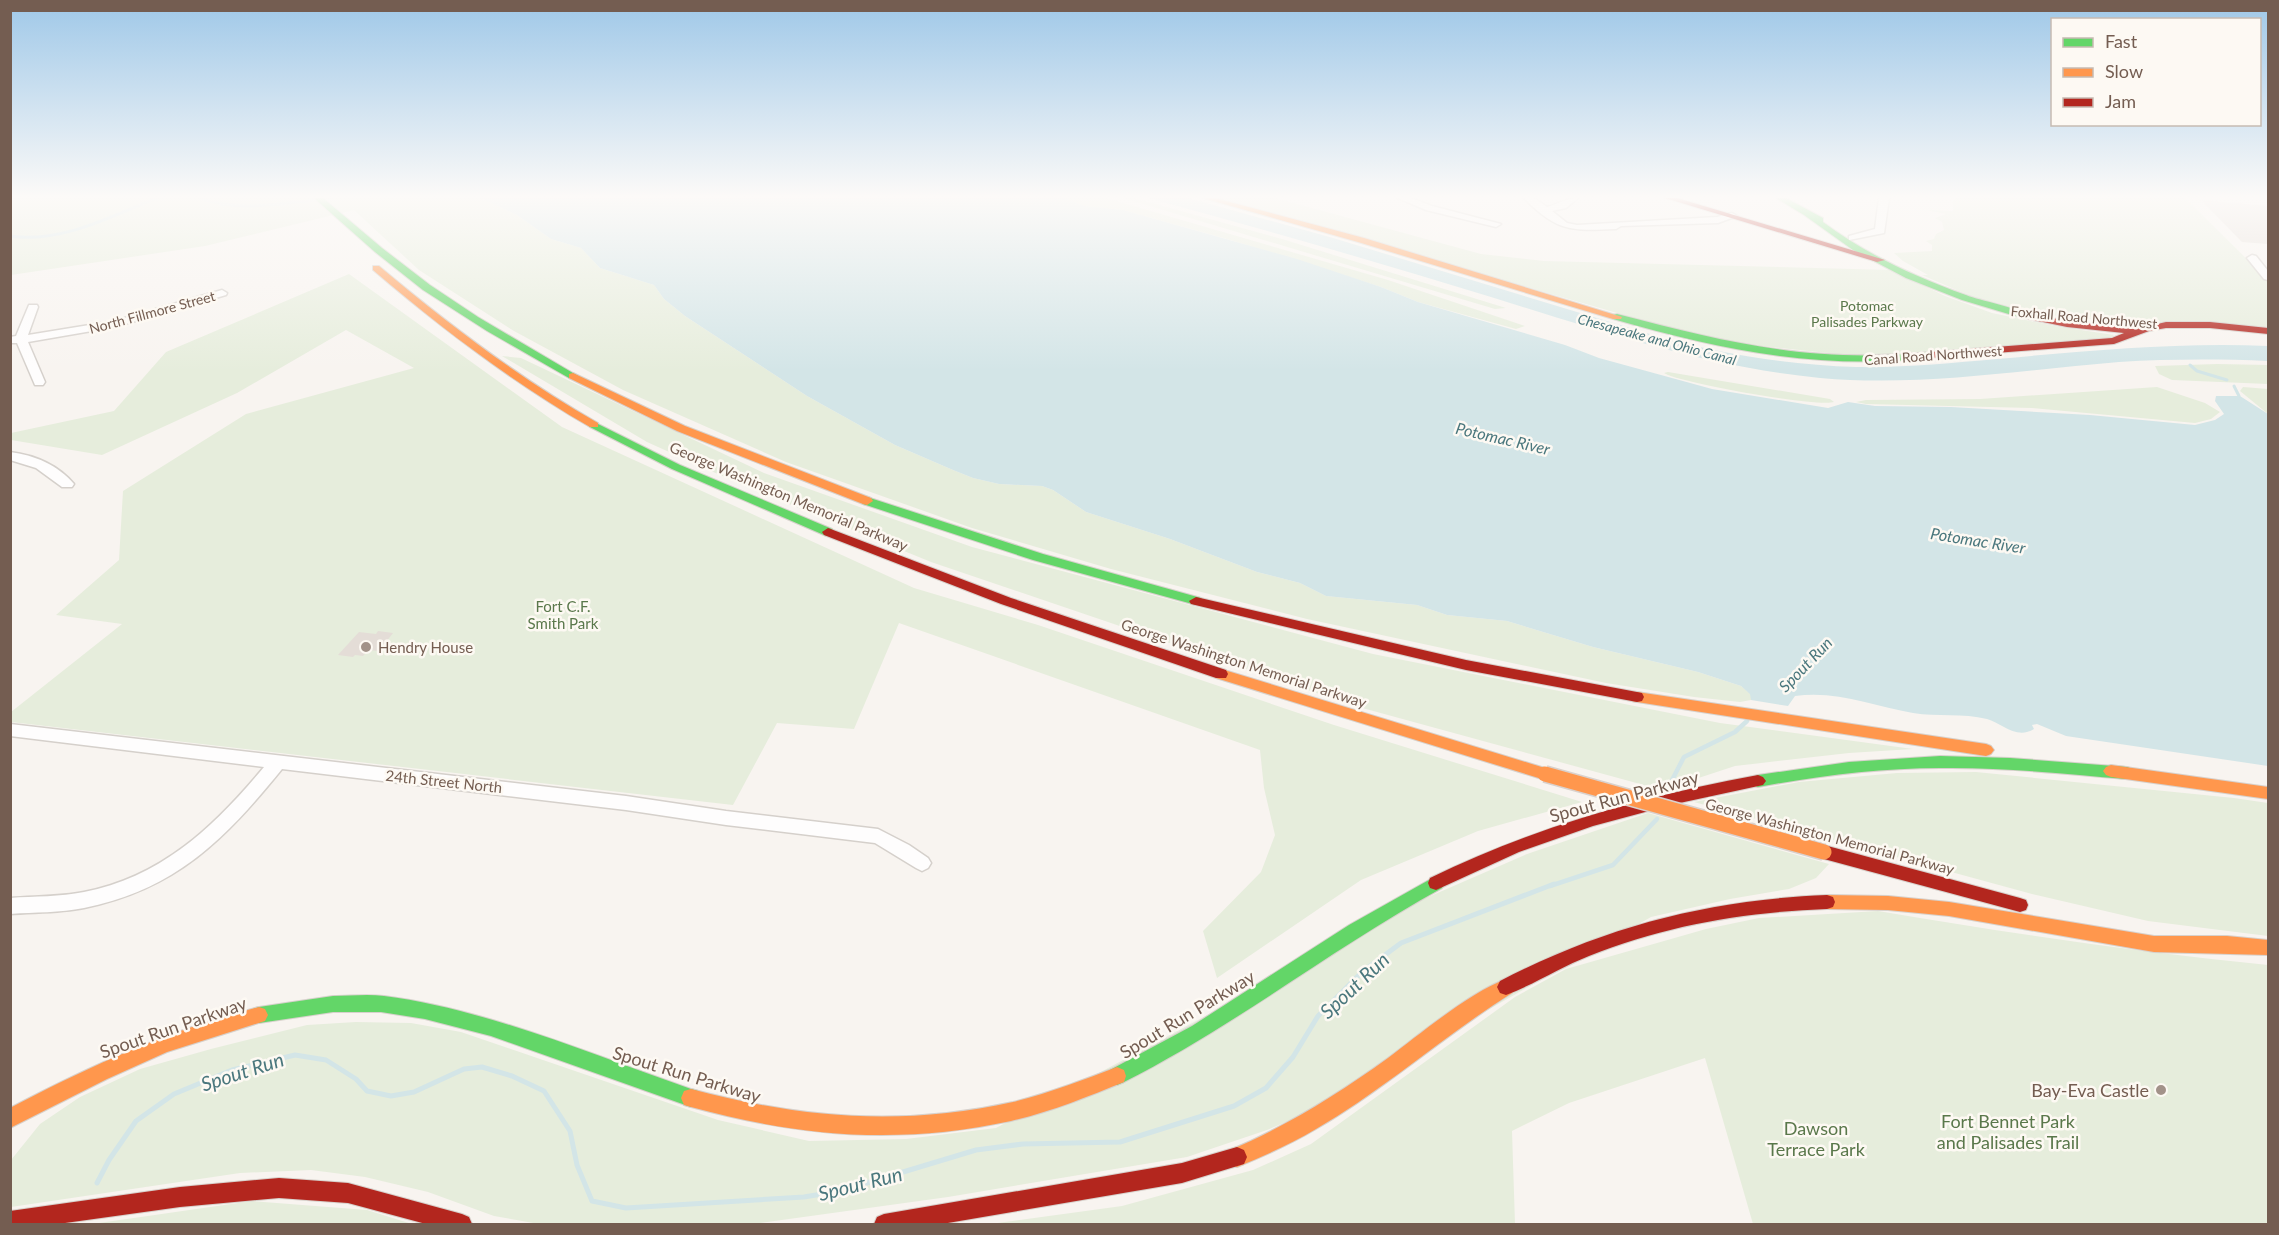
<svg xmlns="http://www.w3.org/2000/svg" width="2279" height="1235" font-family="Lato,sans-serif">
  <style>
    .green { fill: #e6eddc }
    .water { fill: #d3e5e7 }
    .lines { fill: none; stroke-linecap: round; stroke-linejoin: round }
    .stream-far2 { stroke: #d3e5e7; stroke-width: 3 }
    .stream-far1 { stroke: #d3e5e7; stroke-width: 4.5 }
    .stream { stroke: #d3e5e7; stroke-width: 5 }
    .building { fill: #e4ddd7 }
    .street-casing { stroke: #d5d0cb; stroke-width: 3 }
    .fast-casing { stroke: #d7d1cc; stroke-width: 2 }
    .slow-casing { stroke: #d7d1cc; stroke-width: 2 }
    .jam-casing { stroke: #d7d1cc; stroke-width: 2 }
    .street { fill: #fefdfd; fill-rule: evenodd }
    .fast { fill: #63d668; fill-rule: evenodd }
    .slow { fill: #ff974d; fill-rule: evenodd }
    .jam { fill: #b3261e; fill-rule: evenodd }
    .slow-bridge-casing { stroke: #d9d1cd; stroke-width: 18; stroke-linecap: butt }
    .slow-bridge { stroke: #ff974d; stroke-width: 15 }
    .poi-dot { fill: #a29289; stroke: #fdf9f3; stroke-width: 2 }
    .labels { text-anchor: middle; dominant-baseline: central; stroke-width: 5; stroke-linejoin: round; paint-order: stroke }
    .far-park-label { font-size: 14px; fill: #5a784b; stroke: #fdf9f3 }
    .far-street-label { font-size: 14px; fill: #745d51; stroke: #fdf9f3 }
    .far-water-label { font-size: 14px; font-style: italic; fill: #4a777d; stroke: #fdf9f3 }
    .street-label { font-size: 15px; fill: #745d51; stroke: #fdf9f3 }
    .park-label { font-size: 15px; fill: #5a784b; stroke: #fdf9f3 }
    .poi-label { font-size: 15px; fill: #745d51; stroke: #fdf9f3; text-anchor: start }
    .water-label { font-size: 16px; font-style: italic; fill: #4a777d; stroke: #fdf9f3 }
    .near-street-label { font-size: 18px; fill: #745d51; stroke: #fdf9f3 }
    .near-poi-label { font-size: 18px; fill: #745d51; stroke: #fdf9f3; text-anchor: end }
    .near-park-label { font-size: 18px; fill: #5a784b; stroke: #fdf9f3 }
    .near-water-label { font-size: 20px; font-style: italic; fill: #4a777d; stroke: #fdf9f3 }
  </style>
  <rect width="100%" height="100%" fill="#f8f4f0"/>
  <g class="green">
    <path d="M11,198H481L517,215L551,239L581,248L600,268L654,285L664,299L685,316L807,396L895,445L953,470L973,478L999,484L1042,486L1053,490L1086,512L1170,539L1257,572L1300,583L1326,596L1417,605L1447,615L1507,621L1593,647L1698,672L1741,686L1751,694V700L1740,702L1694,697L1606,683L1307,619L1111,569L972,528L786,462L623,390L514,331L419,270L354,210L205,246L11,275Z"/>
    <path d="M1064,198H1106L1388,280L1525,326L1516,329L1418,302L1381,287L1234,241L1123,210L1085,206Z"/>
    <path d="M1123,198H1134L1282,239L1506,308L1495,309Z"/>
    <path d="M1216,198H1275L1481,254L1544,261L1891,270L1945,296L1992,313L2055,326L2114,335L2111,338L1866,357L1715,341Z"/>
    <path d="M1955,198H2185L2268,280V330C2186,320 2102,326 2021,310C1986,304 1954,289 1922,275H1928L1903,261L1894,253L1932,251V245L1926,241L1934,239L1936,234L1944,230L1942,222L1935,218L1946,214L1927,210L1953,211V201Z"/>
    <path d="M349,274L562,427L914,588L1038,625L1334,725L1582,802L1478,831L1361,880L1217,978L1203,931L1261,872L1275,835L1264,788L1260,750L899,623L854,729L777,723L733,805L11,722V712L122,624L56,615L119,560L123,491L246,414L414,368L346,330L237,393L102,455L11,440V433L114,411L166,352Z"/>
    <path d="M502,356L521,358L764,473L972,547L1373,654L1720,723L1913,749L1849,753L1735,766L1662,790L1355,706L931,562L740,484L647,442Z"/>
    <path d="M2217,364L2268,365V384L2172,380L2159,374L2155,366Z"/>
    <path d="M1668,372L1830,399L1834,402C1815,407 1680,383 1664,373Z"/>
    <path d="M2157,387L2205,403L2220,412L2211,419L2195,423L2032,408L1866,404L1856,402L1866,400L1980,399Z"/>
    <path d="M2243,387L2268,389V414L2240,391Z"/>
    <path d="M1976,772L2234,798L2268,803V936L2148,921L2032,894L1694,802L1799,782L1897,773Z"/>
    <path d="M1648,813L1829,864L1816,878L1789,889L1730,899L1651,917L1307,1113L1267,1130L1187,1157L948,1197L753,1224H539L494,1216L428,1192L365,1177L311,1170L240,1173L11,1207V1160L40,1124L80,1097L140,1069L211,1049L307,1025L356,1022L411,1023L461,1032L718,1120L809,1141L906,1139L996,1128L1426,898L1527,854Z"/>
    <path d="M1878,911C2007,933 2138,952 2268,965V1224H1753L1705,1058L1569,1103L1512,1131L1515,1224H990L1122,1206L1253,1170L1311,1144L1515,997L1566,969L1706,929L1759,918Z"/>
    <path d="M252,1201L367,1210L412,1224H92Z"/>
  </g>
  <g class="water">
    <path d="M481,198H1064L1085,206L1123,210L1297,259L1381,287L1418,302L1565,345L1599,358L1712,389L1828,408L1848,402L1875,406L1951,407L2090,415L2195,425L2215,420L2224,414L2215,401L2216,396H2240L2268,414V766L2066,736L2037,724L2032,725L2034,729C2016,740 2002,723 1987,719C1963,713 1937,717 1913,713C1874,706 1836,690 1795,696L1788,706L1751,700L1750,694L1741,686L1698,672L1593,647L1507,621L1447,615L1417,605L1326,596L1300,583L1257,572L1170,539L1086,512L1053,490L1042,486L999,484L973,478L953,470L895,445L807,396L685,316L664,299L654,285L600,268L581,248L551,239L517,215Z"/>
    <path d="M1148,198H1188L1333,238L1663,338C1726,355 1792,365 1856,367C1903,368 1950,363 1997,359C2087,351 2178,342 2268,346V361C2219,359 2169,359 2119,362C2019,370 1921,387 1820,378C1706,367 1600,331 1491,297C1377,262 1263,229 1148,198Z"/>
  </g>
  <g class="lines">
    <g class="stream-far2">
      <path d="M200,198C236,212 278,204 315,200"/>
      <path d="M323,199L332,198"/>
      <path d="M10,236C60,244 111,216 157,198"/>
      <path d="M2190,365L2197,371L2227,380"/>
      <path d="M2234,386L2239,396L2236,400"/>
    </g>
    <g class="stream-far1">
      <path d="M1671,782L1684,757L1735,732L1747,721"/>
      <path d="M1550,886L1613,865L1657,819"/>
    </g>
    <path class="stream" d="M97,1183L109,1160L136,1121L174,1094L232,1070L295,1055L326,1060L356,1079L367,1091L391,1096L414,1092L464,1069L482,1067L512,1076L544,1091L570,1131L577,1165L592,1201L626,1208L804,1197L840,1191L976,1150L1023,1144L1120,1142L1234,1106L1266,1088L1293,1057L1318,1016L1362,972L1401,943L1554,884"/>
  </g>
  <g class="building">
    <path d="M2201,200L2268,206V244L2242,242Z"/>
    <path d="M378,631L393,633L379,651L368,650L363,656L355,655L353,657L338,655L359,632L376,634Z"/>
  </g>
  <g class="lines">
    <defs>
      <g id="street">
        <path d="M1398,198H1411L1432,206L1501,224L1496,227L1426,210Z"/>
        <path d="M1524,198H1534L1547,207C1558,204 1567,198 1578,198L1566,208L1552,211L1567,223L1577,225L1717,217L1732,213L1737,216L1718,223L1621,226L1616,229C1572,231 1557,232 1524,198Z"/>
        <path d="M1879,198H1889L1884,233L1849,240V236L1875,229Z"/>
        <path d="M2252,255L2256,256L2268,271V280L2264,279L2247,258Z"/>
        <path d="M222,290L227,293L226,295L115,327L28,342L45,382L43,385H35L17,343H10V337L16,336L29,305H37L38,307L28,335L114,321Z"/>
        <path d="M10,452C34,455 58,465 74,484L72,487H62L36,468L10,460Z"/>
        <path d="M10,724L626,796L726,811L878,829L909,845L928,858L931,863L928,868L922,871L916,868L875,843L726,825L626,810L282,769C225,839 177,889 84,908C60,913 35,912 10,914V898C35,896 60,897 84,892C162,877 215,826 264,767L10,736Z"/>
      </g>
      <g id="fast">
        <path d="M314,198H323L382,248L430,285L478,317L578,376L577,378H569L487,331L423,290L375,252Z"/>
        <path d="M1776,198H1786L1823,218V222C1866,254 1915,277 1966,295C1981,301 2016,307 2027,315L2022,318L1962,300L1906,278L1853,250L1804,215Z"/>
        <path d="M1617,314C1729,343 1814,364 1931,352L1936,355L1931,358C1818,370 1721,350 1613,319V315Z"/>
        <path d="M594,422L680,465L832,529L834,532L828,536L824,535L672,469L590,427L588,425Z"/>
        <path d="M867,497L1043,554L1201,598L1203,601L1196,605L1033,560L863,504L861,501L863,498Z"/>
        <path d="M1940,756L2010,758L2127,767L2132,769L2135,773L2132,777L2127,779C2065,774 2002,767 1940,768C1879,768 1818,776 1758,787L1753,785L1750,781L1753,777L1758,775L1849,762Z"/>
        <path d="M1436,876L1442,878L1444,883L1442,888C1333,948 1235,1026 1124,1082L1117,1085L1110,1082L1108,1076L1110,1070L1192,1026L1349,925Z"/>
        <path d="M333,996C350,996 367,994 384,996C486,1009 593,1055 691,1089L698,1091L701,1098L698,1105L691,1107L491,1036L425,1019L381,1012H333L259,1023L253,1021L250,1015L253,1009L259,1007Z"/>
      </g>
      <g id="slow">
        <path d="M1203,198H1215L1364,238L1622,317L1621,319H1613L1358,242Z"/>
        <path d="M373,266H379C448,324 519,378 598,423V427H590C512,382 441,328 373,270Z"/>
        <path d="M573,373L685,426L871,498L873,501L867,505L863,504L677,431L569,378V374Z"/>
        <path d="M1221,669L1545,768L1550,770L1553,774L1550,778L1545,780L1216,678L1214,674L1216,670Z"/>
        <path d="M1637,692L1986,744L1991,746L1994,750L1991,754L1986,756L1637,702L1632,701L1630,697L1632,693Z"/>
        <path d="M2111,765L2268,787V799L2111,777L2106,775L2103,771L2106,767Z"/>
        <path d="M1827,895L1888,896L1949,902L2154,936H2227L2268,940V955L2154,952L1949,916L1888,910L1827,909L1821,907L1819,902L1821,897Z"/>
        <path d="M1506,979L1512,981L1515,987L1512,993C1445,1035 1385,1089 1316,1129C1291,1144 1264,1156 1237,1167L1230,1164L1227,1157L1230,1150C1287,1126 1338,1094 1388,1058C1420,1034 1469,993 1506,979Z"/>
        <path d="M259,1007L265,1009L268,1015L265,1021L167,1052L107,1079L10,1128V1108C90,1066 171,1029 259,1007Z"/>
        <path d="M1117,1067L1124,1070L1126,1076L1124,1082C1087,1097 1050,1112 1011,1121C899,1145 802,1137 691,1107L684,1105L681,1098L684,1091L691,1089C800,1118 901,1127 1013,1102C1049,1093 1083,1080 1117,1067Z"/>
      </g>
      <g id="jam">
        <path d="M1665,198H1677L1885,260L1877,262Z"/>
        <path d="M2022,312L2067,321L2136,329L2166,322H2210L2268,328V334L2210,328H2166L2149,331L2114,344L1931,358L1926,355L1931,352L2112,338L2124,333L2067,327L2018,317V313Z"/>
        <path d="M828,528L1011,598L1226,670L1228,674L1226,678H1216L1001,604L824,535L822,532Z"/>
        <path d="M1196,597L1466,660L1637,692L1642,693L1644,697L1642,701L1637,702L1466,670L1191,604L1189,601Z"/>
        <path d="M1758,775L1763,777L1766,781L1763,785L1675,804L1593,826L1519,852L1436,890L1430,888L1428,883L1430,878C1535,827 1644,796 1758,775Z"/>
        <path d="M1824,845L2020,898L2026,900L2028,905L2026,910L2020,912L1824,859L1818,857L1816,852L1818,847Z"/>
        <path d="M1827,895L1833,897L1835,902L1833,907L1827,909C1745,912 1666,925 1589,956C1561,967 1535,984 1506,995L1500,993L1497,987L1500,981C1606,926 1708,900 1827,895Z"/>
        <path d="M1237,1147L1244,1150L1247,1157L1244,1164L1182,1183L942,1224H874L877,1217L884,1214L1182,1163Z"/>
        <path d="M279,1178L348,1183L462,1214L469,1217L472,1224H426L348,1203L279,1198L180,1207L58,1224H10V1211L180,1187Z"/>
      </g>
    </defs>
    <use href="#street" class="street-casing"/>
    <use href="#fast" class="fast-casing"/>
    <use href="#slow" class="slow-casing"/>
    <use href="#jam" class="jam-casing"/>
    <use href="#street" class="street"/>
    <use href="#fast" class="fast"/>
    <use href="#slow" class="slow"/>
    <use href="#jam" class="jam"/>
    <defs>
      <path id="slow-bridge" d="M1545,774L1824,852"/>
    </defs>
    <use href="#slow-bridge" class="slow-bridge-casing"/>
    <use href="#slow-bridge" class="slow-bridge"/>
  </g>
  <linearGradient id="sky" x2="0" y2="1"><stop stop-color="#9fc8e8"/><stop offset="0.53" stop-color="#fcfaf8"/><stop offset="1" stop-color="#fcfaf8" stop-opacity="0"/></linearGradient>
  <rect width="2279" height="371" fill="url(#sky)"/>
  <g class="poi-dot">
    <circle cx="366" cy="647" r="6"/>
    <circle cx="2161" cy="1090" r="6"/>
  </g>
  <g class="labels">
    <g class="far-park-label">
      <text x="1867" y="305">Potomac<tspan x="1867" dy="16">Palisades Parkway</tspan></text>
    </g>
    <g class="far-street-label">
      <text transform="translate(152 312) rotate(-15)">North Fillmore Street</text>
      <text transform="translate(2084 317) rotate(5)">Foxhall Road Northwest</text>
      <text transform="translate(1933 355) rotate(-4)">Canal Road Northwest</text>
    </g>
    <g class="far-water-label">
      <text transform="translate(1657 339) rotate(15)">Chesapeake and Ohio Canal</text>
    </g>
    <g class="street-label">
      <text transform="translate(789 496) rotate(23)">George Washington Memorial Parkway</text>
      <text transform="translate(1244 663) rotate(18)">George Washington Memorial Parkway</text>
      <text transform="translate(444 781) rotate(6)">24th Street North</text>
      <text transform="translate(1830 836) rotate(15)">George Washington Memorial Parkway</text>
    </g>
    <g class="park-label">
      <text x="563" y="606">Fort C.F.<tspan x="563" dy="17">Smith Park</tspan></text>
    </g>
    <g class="poi-label">
      <text x="378" y="647">Hendry House</text>
    </g>
    <g class="water-label">
      <text transform="translate(1503 438) rotate(13)">Potomac River</text>
      <text transform="translate(1978 540) rotate(9)">Potomac River</text>
      <text transform="translate(1805 664) rotate(-46)">Spout Run</text>
    </g>
    <g class="near-street-label">
      <text transform="translate(1624 796) rotate(-15)">Spout Run Parkway</text>
      <text transform="translate(1187 1014) rotate(-31)">Spout Run Parkway</text>
      <text transform="translate(173 1027) rotate(-19)">Spout Run Parkway</text>
      <text transform="translate(687 1074) rotate(17)">Spout Run Parkway</text>
    </g>
    <g class="near-poi-label">
      <text x="2149" y="1090">Bay-Eva Castle</text>
    </g>
    <g class="near-park-label">
      <text x="2008" y="1121">Fort Bennet Park<tspan x="2008" dy="21">and Palisades Trail</tspan></text>
      <text x="1816" y="1128">Dawson<tspan x="1816" dy="21">Terrace Park</tspan></text>
    </g>
    <g class="near-water-label">
      <text transform="translate(1354 985) rotate(-43)">Spout Run</text>
      <text transform="translate(242 1071) rotate(-18)">Spout Run</text>
      <text transform="translate(860 1183) rotate(-14)">Spout Run</text>
    </g>
  </g>
  <rect width="2279" height="1235" fill="none" stroke="#745d51" stroke-width="24"/>
  <rect x="2051" y="18" width="210" height="108" fill="#fdf9f3" stroke="#c6bbb2" stroke-width="1.5"/>
  <rect x="2063" y="38" width="30" height="9" fill="#63d668" stroke="#c6bbb2" stroke-width="1.5"/>
  <text x="2105" y="48" font-size="18" fill="#745d51">Fast</text>
  <rect x="2063" y="68" width="30" height="9" fill="#ff974d" stroke="#c6bbb2" stroke-width="1.5"/>
  <text x="2105" y="78" font-size="18" fill="#745d51">Slow</text>
  <rect x="2063" y="98" width="30" height="9" fill="#b3261e" stroke="#c6bbb2" stroke-width="1.5"/>
  <text x="2105" y="108" font-size="18" fill="#745d51">Jam</text>
</svg>
